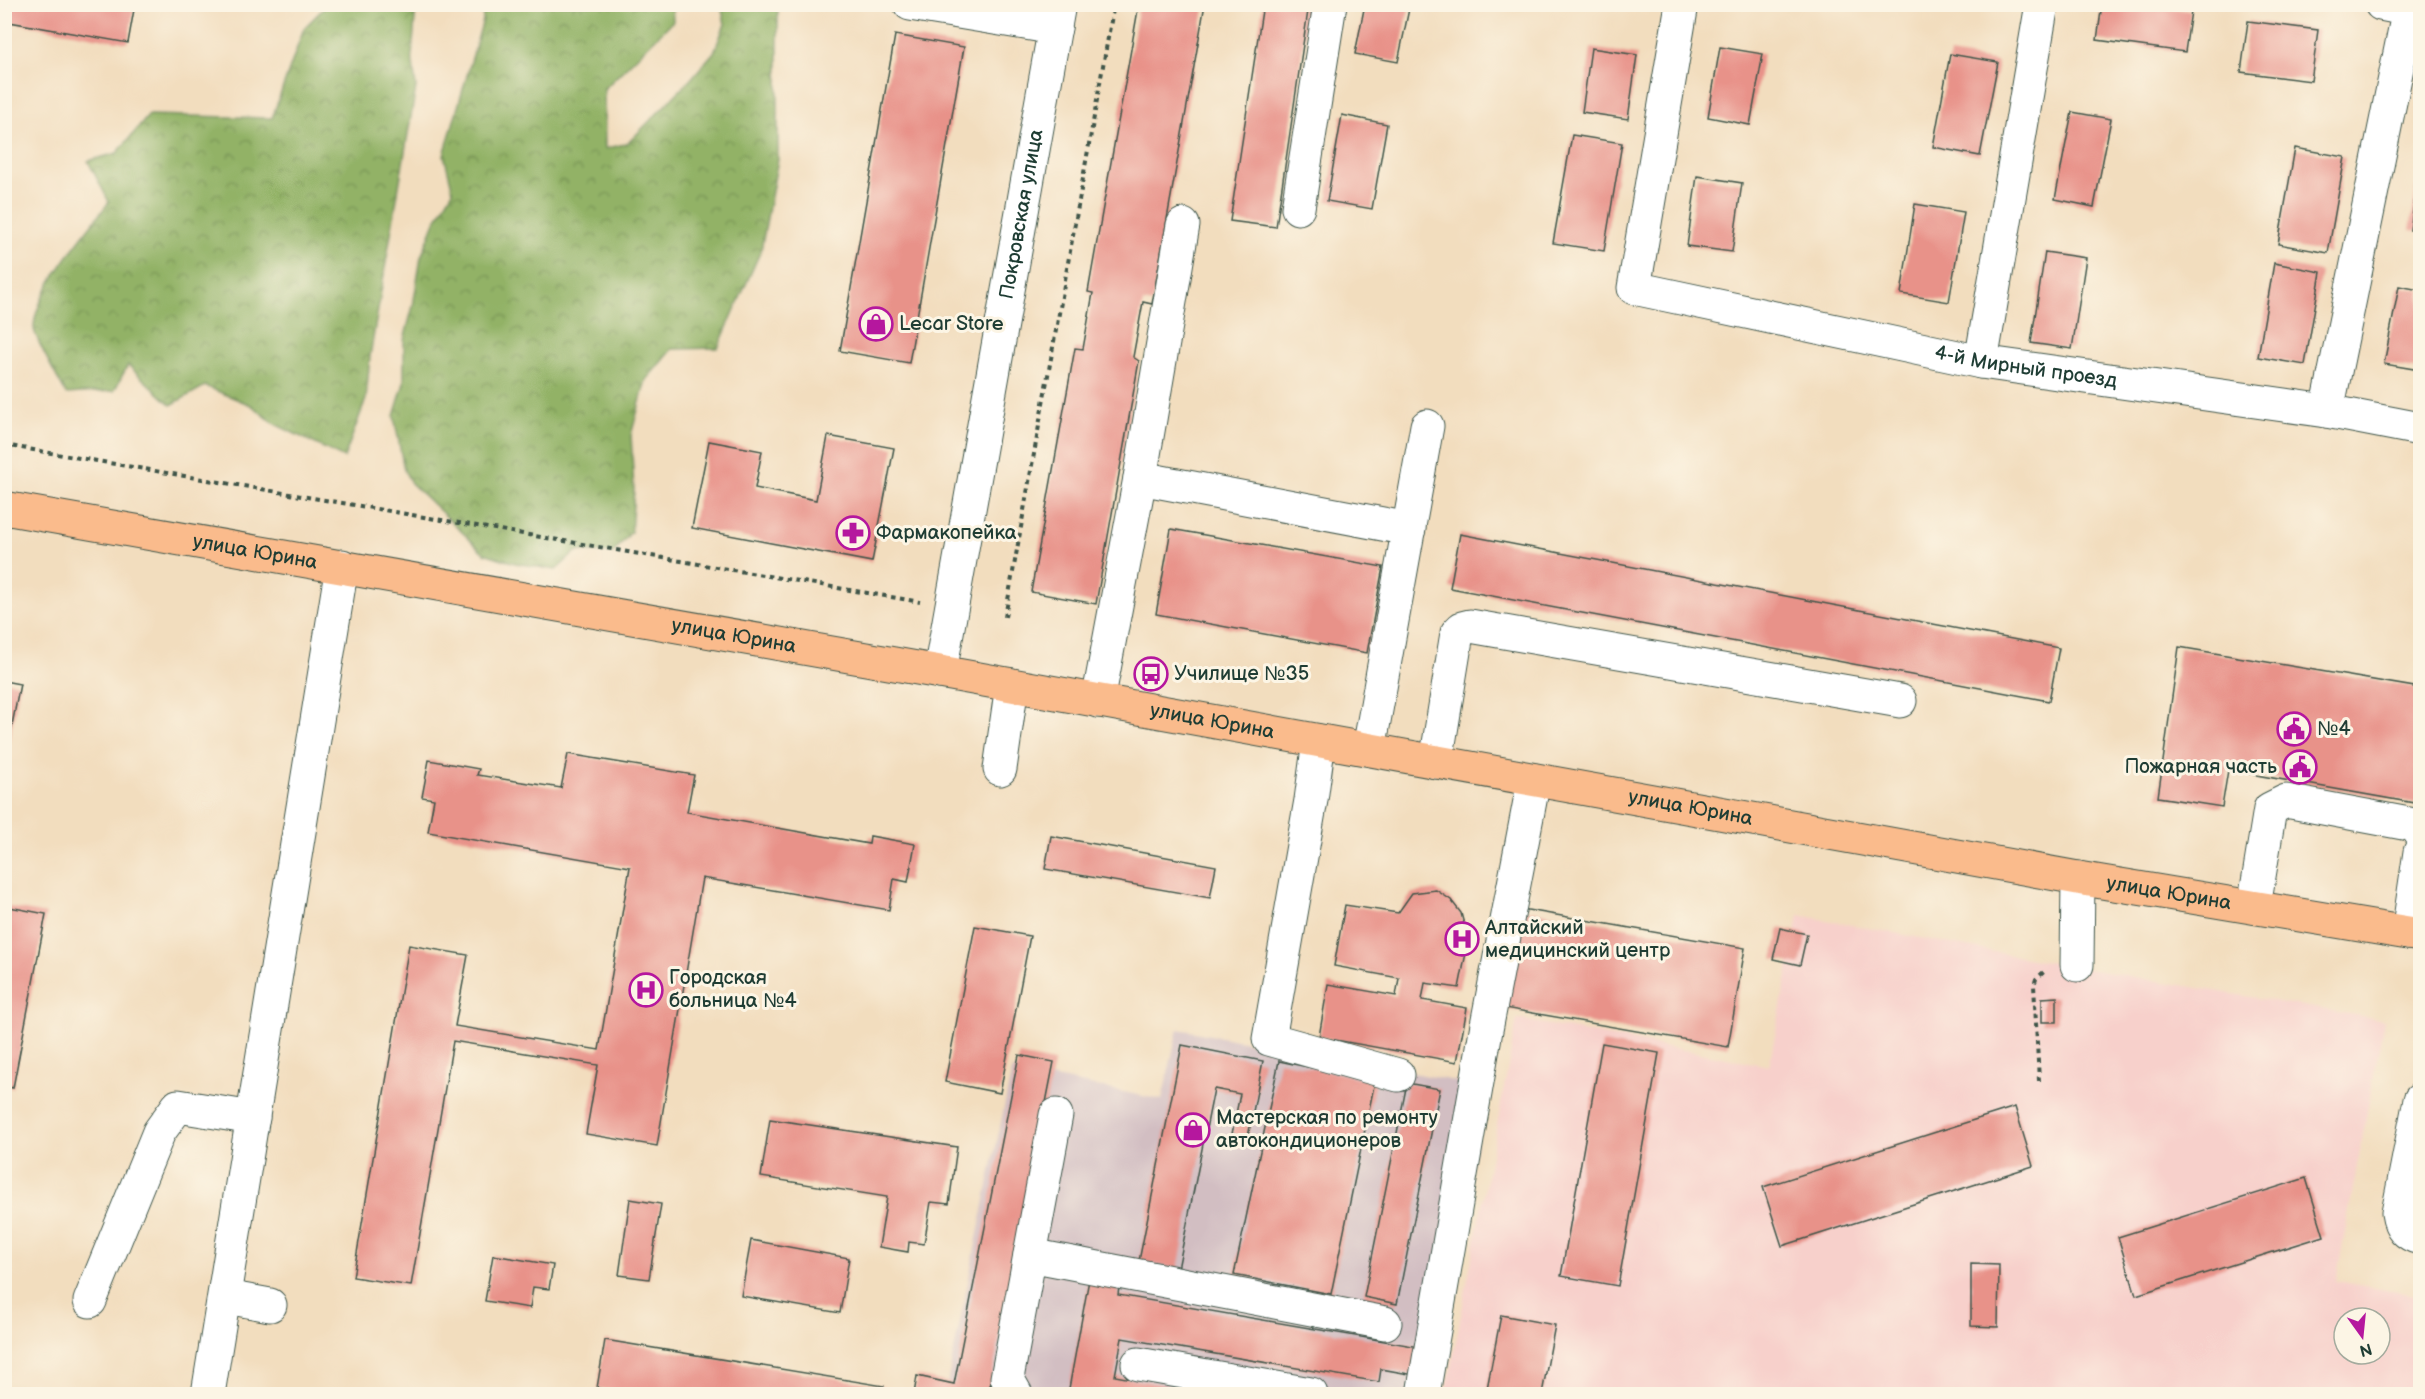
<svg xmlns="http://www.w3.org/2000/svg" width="2425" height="1399" font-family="'Balsamiq Sans',sans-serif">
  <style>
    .built { fill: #f7d0cb; fill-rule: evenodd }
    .industrial { fill: #d2bec2 }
    .forest { fill: url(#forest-crowns); stroke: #58784d; stroke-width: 1.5 }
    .building { fill: #e89289 }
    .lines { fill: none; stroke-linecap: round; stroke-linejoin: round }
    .minor-casing { stroke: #3f5549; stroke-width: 35 }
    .major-casing { stroke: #3f5549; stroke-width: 35 }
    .path { stroke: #3f5549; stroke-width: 4; stroke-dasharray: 4.5 4.5; stroke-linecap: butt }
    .minor { stroke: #fff; stroke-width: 33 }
    .major { stroke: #fabb8c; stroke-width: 33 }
    .labels { text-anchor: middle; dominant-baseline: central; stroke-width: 6; stroke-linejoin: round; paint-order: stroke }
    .street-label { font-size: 20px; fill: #1f3d34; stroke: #fcf5e5 }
    .poi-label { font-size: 20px; fill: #1f3d34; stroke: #fcf5e5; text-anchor: start }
  </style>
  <defs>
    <pattern id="forest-crowns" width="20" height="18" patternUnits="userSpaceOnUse" patternTransform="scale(1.5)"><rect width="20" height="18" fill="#92b266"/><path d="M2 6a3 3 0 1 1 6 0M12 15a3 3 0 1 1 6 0" fill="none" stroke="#779255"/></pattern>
  </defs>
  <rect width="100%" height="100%" fill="#fcf5e5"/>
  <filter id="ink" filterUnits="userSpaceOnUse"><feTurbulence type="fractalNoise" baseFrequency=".0167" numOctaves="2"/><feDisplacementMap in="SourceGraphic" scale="12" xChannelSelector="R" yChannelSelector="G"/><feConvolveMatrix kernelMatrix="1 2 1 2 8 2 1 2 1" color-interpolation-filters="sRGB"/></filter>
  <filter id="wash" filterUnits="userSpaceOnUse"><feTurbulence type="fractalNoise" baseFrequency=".008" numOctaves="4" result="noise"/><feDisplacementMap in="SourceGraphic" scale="24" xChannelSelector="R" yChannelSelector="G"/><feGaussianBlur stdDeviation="1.35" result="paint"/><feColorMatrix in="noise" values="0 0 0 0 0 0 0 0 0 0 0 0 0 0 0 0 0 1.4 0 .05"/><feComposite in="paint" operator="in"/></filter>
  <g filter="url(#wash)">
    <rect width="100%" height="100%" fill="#f2ddbe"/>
    <path class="built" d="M1799,915L2047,962L2384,1020L2336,1281L2420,1296V1394H1446L1517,1019L1769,1066ZM2344,1318H2380V1354H2344Z"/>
    <path class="industrial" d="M1178,1029L1487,1087L1430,1394H945L1012,1069L1162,1100Z"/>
    <g class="forest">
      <path d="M327,5H416L412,56L416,87L370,356L366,399L344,458L275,424L251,405L205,386L171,405L128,365L114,391L66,394C60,382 34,338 34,328C34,292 88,230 109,202L88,161L117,153L149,115L272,118L304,28Z"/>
      <path d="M482,5H672L673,21L604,89L605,149L628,143L690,80L714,52L725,24L721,5H778V159L761,250L718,348L672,349L646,380L631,435L634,490L631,532L613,553L577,551L556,570L515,563L484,553L411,483L404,470L394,416L404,383V340L413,306L421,257L435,222L453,191L444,155L483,20Z"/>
    </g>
    <g id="blocks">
      <g class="building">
        <path d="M4,4H135L128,43L4,21Z"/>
        <path d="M1139,4H1205L1152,304L1143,302L1133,357L1139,361L1096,604L1031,592L1075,348L1083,349L1093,293L1088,292Z"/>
        <path d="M1263,4H1309L1276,227L1230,221Z"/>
        <path d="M1365,4H1410L1398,62L1355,54Z"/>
        <path d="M2102,4H2146L2191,11L2185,52L2097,40Z"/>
        <path d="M2248,21L2318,30L2311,81L2241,72Z"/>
        <path d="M895,35L964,47L909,363L840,351Z"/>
        <path d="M1720,47L1763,54L1750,125L1708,117Z"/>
        <path d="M1591,48L1637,55L1628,119L1582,112Z"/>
        <path d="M1950,54L1998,62L1980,156L1933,147Z"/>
        <path d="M2072,112L2111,119L2094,207L2055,199Z"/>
        <path d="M1342,115L1387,124L1372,209L1327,201Z"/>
        <path d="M1572,135L1622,143L1604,251L1553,243Z"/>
        <path d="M2295,148L2345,157L2328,253L2278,244Z"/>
        <path d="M2419,173L2420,174V231L2410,230Z"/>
        <path d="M1697,176L1742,183L1732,252L1687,246Z"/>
        <path d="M1915,204L1964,212L1949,302L1901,294Z"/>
        <path d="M2045,252L2086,258L2072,349L2031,343Z"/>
        <path d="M2274,263L2321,272L2305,365L2258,357Z"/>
        <path d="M2399,286L2420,290V370L2384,364Z"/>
        <path d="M828,436L894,448L872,562L692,528L709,441L762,451L755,488L816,500Z"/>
        <path d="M1171,529L1383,567L1367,653L1156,614Z"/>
        <path d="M1460,534L2059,648L2049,701L1450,588Z"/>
        <path d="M2179,647L2420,688V804L2228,770L2222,807L2158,797Z"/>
        <path d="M4,681L20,684L7,751L4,750Z"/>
        <path d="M568,754L694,775L687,812L869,844L870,836L915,844L908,882L894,879L889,910L702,878L657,1146L586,1134L598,1065L453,1041L411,1286L353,1277L409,945L468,955L455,1026L599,1050L630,867L428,832L434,799L422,797L429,760L479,769L477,775L561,788Z"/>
        <path d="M1051,836L1216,866L1210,898L1045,869Z"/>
        <path d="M1436,890L1451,900L1461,913L1466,932L1470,933L1459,988L1425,983L1422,1000L1467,1008L1457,1062L1319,1037L1328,984L1396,996L1399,978L1334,966L1345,905L1398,913L1412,893Z"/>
        <path d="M4,906L46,914L13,1088L4,1086Z"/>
        <path d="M1522,909L1745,948L1728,1047L1504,1008Z"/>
        <path d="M975,926L1030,936L1000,1093L945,1082Z"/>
        <path d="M1780,928L1807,934L1800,965L1773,959Z"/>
        <path d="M2057,997V1022H2042V998Z"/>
        <path d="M1602,1043L1659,1053L1618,1286L1561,1276Z"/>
        <path d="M1182,1045L1263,1061L1248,1137L1232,1134L1240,1094L1214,1089L1178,1269L1139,1261Z"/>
        <path d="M1019,1055L1054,1062L989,1391L1002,1394H914L917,1376L954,1384Z"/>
        <path d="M1279,1061L1375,1081L1331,1294L1234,1275Z"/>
        <path d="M1407,1083L1440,1089L1397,1304L1364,1297Z"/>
        <path d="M2015,1107L2033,1166L1782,1246L1763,1187Z"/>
        <path d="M770,1119L957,1147L949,1204L931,1202L924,1244L909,1242L908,1252L879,1247L887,1197L761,1177Z"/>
        <path d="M2306,1178L2324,1236L2136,1295L2118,1237Z"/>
        <path d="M630,1199L661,1204L649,1279L619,1275Z"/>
        <path d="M751,1240L849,1258L840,1313L741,1296Z"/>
        <path d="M493,1255L553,1265L549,1289L533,1287L530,1308L485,1301Z"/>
        <path d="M1971,1264L1999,1265L1998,1327L1971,1326Z"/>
        <path d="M1090,1274L1120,1279L1118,1295L1419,1347L1414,1375L1381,1369L1379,1382L1122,1338L1115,1376L1213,1394H1068Z"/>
        <path d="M1501,1315L1555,1325L1542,1394H1486Z"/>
        <path d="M605,1340L884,1386L883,1394H634L597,1388Z"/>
      </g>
    </g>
  </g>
  <g filter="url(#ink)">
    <use href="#blocks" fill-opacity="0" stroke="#3f5549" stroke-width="1.5"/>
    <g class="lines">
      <defs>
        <g id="minor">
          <path d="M910,4L1055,28"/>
          <path id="s1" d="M1682,4L1634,288L1981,362L2327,411L2420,429"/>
          <path d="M2381,4L2420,12"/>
          <path d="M1298,208L1330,4"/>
          <path d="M1981,362L2042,4"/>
          <path d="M2327,411L2410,4"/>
          <path d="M1140,478L1409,529"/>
          <path id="s2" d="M940,672L1059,4"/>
          <path d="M1098,701L1140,478L1183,225"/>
          <path d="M1319,741L1311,800L1269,1039L1398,1075"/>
          <path d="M1369,749L1427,426"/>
          <path d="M1436,762L1457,633L1462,628L1470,626L1900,701"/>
          <path d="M1000,769L1012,685"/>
          <path d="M2254,907L2270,809L2286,801L2414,825L2420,834"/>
          <path d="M2408,933L2420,852"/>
          <path d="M2077,965L2078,878"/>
          <path d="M2420,1100L2398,1213C2400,1227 2407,1235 2420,1238"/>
          <path d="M1030,1255L1385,1323"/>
          <path d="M226,1297L270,1305"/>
          <path d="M90,1301L159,1132L178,1106L253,1118"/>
          <path d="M1138,1364L1311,1394"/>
          <path d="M208,1394L342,566"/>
          <path d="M1016,1394L1007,1378L1056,1115"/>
          <path d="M1423,1394L1486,1030L1534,780"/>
        </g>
        <g id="major">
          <path id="s3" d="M4,508L940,672L2078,878L2420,935"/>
        </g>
      </defs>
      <use href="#minor" class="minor-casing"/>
      <use href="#major" class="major-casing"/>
      <g class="path">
        <path d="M4,445L920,602"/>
        <path d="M1005,617L1114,4"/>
        <path d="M2039,1081L2034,985L2036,979L2046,970"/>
      </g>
      <use href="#minor" class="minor"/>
      <use href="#major" class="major"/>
    </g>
  </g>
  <defs>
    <symbol id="shop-ring" viewBox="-11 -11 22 22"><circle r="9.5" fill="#fcf5e5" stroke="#b5179e" stroke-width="1.5"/><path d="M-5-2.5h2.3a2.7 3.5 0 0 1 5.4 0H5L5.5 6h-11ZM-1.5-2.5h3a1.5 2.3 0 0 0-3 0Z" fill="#b5179e"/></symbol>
    <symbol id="pharmacy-ring" viewBox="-11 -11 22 22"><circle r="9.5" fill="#fcf5e5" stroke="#b5179e" stroke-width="1.5"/><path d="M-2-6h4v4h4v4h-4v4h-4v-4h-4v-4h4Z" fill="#b5179e"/></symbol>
    <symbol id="bus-ring" viewBox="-11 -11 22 22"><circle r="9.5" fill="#fcf5e5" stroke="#b5179e" stroke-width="1.5"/><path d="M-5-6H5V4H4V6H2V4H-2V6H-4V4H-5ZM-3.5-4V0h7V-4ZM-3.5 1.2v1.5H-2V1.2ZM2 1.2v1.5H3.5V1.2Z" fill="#b5179e"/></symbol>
    <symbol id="civic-ring" viewBox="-11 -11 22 22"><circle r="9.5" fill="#fcf5e5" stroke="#b5179e" stroke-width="1.5"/><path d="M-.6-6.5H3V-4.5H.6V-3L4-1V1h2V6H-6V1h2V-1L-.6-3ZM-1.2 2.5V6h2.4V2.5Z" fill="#b5179e"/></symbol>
    <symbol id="hospital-ring" viewBox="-11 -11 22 22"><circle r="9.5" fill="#fcf5e5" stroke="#b5179e" stroke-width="1.5"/><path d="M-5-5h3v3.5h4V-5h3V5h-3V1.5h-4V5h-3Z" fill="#b5179e"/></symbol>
  </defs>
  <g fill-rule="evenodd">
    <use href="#shop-ring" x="857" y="305" width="38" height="38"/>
    <use href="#pharmacy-ring" x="834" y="514" width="38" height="38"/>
    <use href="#bus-ring" x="1132" y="655" width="38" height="38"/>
    <use href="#civic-ring" x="2275" y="710" width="38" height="38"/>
    <use href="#civic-ring" x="2281" y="748" width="38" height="38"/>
    <use href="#hospital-ring" x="1443" y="920" width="38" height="38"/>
    <use href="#hospital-ring" x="627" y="971" width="38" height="38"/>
    <use href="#shop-ring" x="1174" y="1111" width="38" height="38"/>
  </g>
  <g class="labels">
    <g class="street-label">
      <text stroke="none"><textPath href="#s2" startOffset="465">Покровская улица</textPath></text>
      <text stroke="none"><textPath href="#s1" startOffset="688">4-й Мирный проезд</textPath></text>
      <text stroke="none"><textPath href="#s3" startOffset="255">улица Юрина</textPath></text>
      <text stroke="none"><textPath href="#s3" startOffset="741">улица Юрина</textPath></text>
      <text stroke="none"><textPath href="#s3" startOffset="1227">улица Юрина</textPath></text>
      <text stroke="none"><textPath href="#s3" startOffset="1713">улица Юрина</textPath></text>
      <text stroke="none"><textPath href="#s3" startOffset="2199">улица Юрина</textPath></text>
    </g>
    <g class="poi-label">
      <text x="899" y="324">Lecar Store</text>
      <text x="876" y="533">Фармакопейка</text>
      <text x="1174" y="674">Училище №35</text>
      <text x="2317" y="729">№4</text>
      <text x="2277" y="767" text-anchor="end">Пожарная часть</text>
      <text x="1485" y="928">Алтайский<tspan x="1485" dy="23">медицинский центр</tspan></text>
      <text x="669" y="978">Городская<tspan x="669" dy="23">больница №4</tspan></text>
      <text x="1216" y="1118">Мастерская по ремонту<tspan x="1216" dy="23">автокондиционеров</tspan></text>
    </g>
  </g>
  <rect width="2425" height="1399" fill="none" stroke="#fcf5e5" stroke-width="24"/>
  <g transform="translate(2362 1336) rotate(165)"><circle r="28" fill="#fcf5e5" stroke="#a4ab9e" stroke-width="1.5"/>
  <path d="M0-4.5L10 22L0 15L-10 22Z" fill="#b5179e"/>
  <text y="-9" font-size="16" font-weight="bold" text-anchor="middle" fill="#1f3d34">N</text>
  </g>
</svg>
